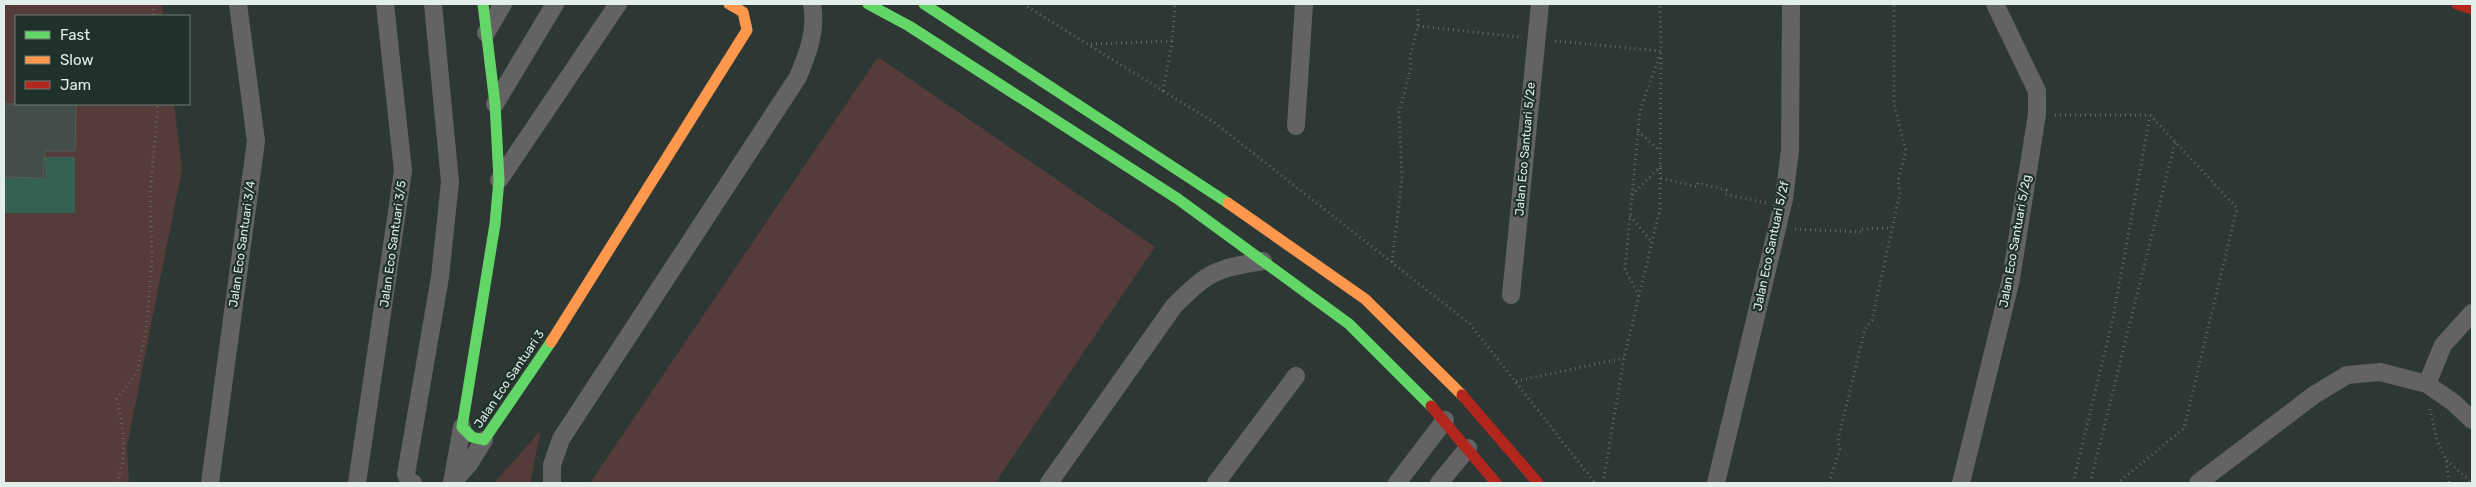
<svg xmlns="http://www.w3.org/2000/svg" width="2476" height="487" font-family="Rubik,sans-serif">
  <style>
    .green { fill: #553c3a }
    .water { fill: #356152 }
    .building { fill: #434d49; stroke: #545f5a }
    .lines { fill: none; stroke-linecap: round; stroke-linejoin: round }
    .path { stroke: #666866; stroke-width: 3; stroke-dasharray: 1 4; stroke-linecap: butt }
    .street { stroke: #646363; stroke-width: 18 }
    .fast { stroke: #63d668; stroke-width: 11 }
    .slow { stroke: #ff974d; stroke-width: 11 }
    .jam { stroke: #b3261e; stroke-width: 11 }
    .labels { text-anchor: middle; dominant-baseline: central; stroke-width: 4.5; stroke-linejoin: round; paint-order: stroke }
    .street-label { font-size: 12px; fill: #e2eee9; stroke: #1e322b }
  </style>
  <rect width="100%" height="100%" fill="#2d3834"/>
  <g class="green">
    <path d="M4,4H162L163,16H16V104H174L182,169L127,446L129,483H4Z"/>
    <path d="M878,57L1155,247L995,483H590Z"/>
    <path d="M541,430L530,483H494Z"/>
  </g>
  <path class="water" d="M45,157H75V213H4V178H45Z"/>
  <path class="building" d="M4,104H76L75,151H45L43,178L4,177Z"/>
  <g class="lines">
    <g class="path">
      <path d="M153,4L154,16"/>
      <path d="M1023,4L1215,123L1470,324L1595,483"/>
      <path d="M1418,26L1519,37"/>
      <path d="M1555,41L1661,51L1660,4"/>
      <path d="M1091,44L1172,41"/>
      <path d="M1163,91L1172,41L1175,4"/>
      <path d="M2055,115H2150L2237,208L2184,428L2118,483"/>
      <path d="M1638,131L1660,151"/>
      <path d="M1661,178L1697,187L1698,183L1726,190L1725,194L1766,203"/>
      <path d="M1632,195L1661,166"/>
      <path d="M1630,216L1652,242"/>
      <path d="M1795,229L1861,232V229L1892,228"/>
      <path d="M1392,262L1402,178L1399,112L1411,68L1410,56L1418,26V4"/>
      <path d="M1639,296L1625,269L1640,111L1660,54"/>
      <path d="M1516,381L1624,358"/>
      <path d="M2430,409L2437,440L2446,460L2449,483"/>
      <path d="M2447,460L2472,483"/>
      <path d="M117,483C128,454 123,428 117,399L137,372L146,331L152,258L150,193L158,104"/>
      <path d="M1603,483L1624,358L1660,209L1661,51"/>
      <path d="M1829,483L1840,449L1838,440L1865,329L1872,320L1900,193L1898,180L1906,151L1894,104V4"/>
      <path d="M2073,483L2113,318L2150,116"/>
      <path d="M2090,483L2175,142"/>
    </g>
    <g class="street">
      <path d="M486,33L503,4"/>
      <path d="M495,104L555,4"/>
      <path d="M1296,126L1304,4"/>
      <path d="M499,180L618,4"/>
      <path d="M1511,295L1540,4"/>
      <path d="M2427,384L2443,345L2472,313"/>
      <path d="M210,483L256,141L238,4"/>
      <path d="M357,483L403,171L385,4"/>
      <path d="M413,483L409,482L406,474L440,277L450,182L433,4"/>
      <path d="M452,483L462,427"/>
      <path d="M452,483L469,464L484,440"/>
      <path d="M552,483V465L561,439L798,77C808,53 817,30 812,4"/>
      <path d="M1049,483L1174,306C1209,271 1215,269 1263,261"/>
      <path d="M1216,483L1296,376"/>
      <path d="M1397,483L1445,420"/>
      <path d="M1439,483L1468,448"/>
      <path d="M1716,483L1784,199L1790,150L1791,4"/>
      <path d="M1961,483L2011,279L2037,114V91L1995,4"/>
      <path d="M2198,483L2314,395L2347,375L2380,372L2427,384L2454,403L2472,420"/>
    </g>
    <g class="fast">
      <path d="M483,4L495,104L499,180L495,224L462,427L472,437L484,440L551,342"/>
      <path d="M868,4L909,26L1178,199L1349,324L1431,406"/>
      <path d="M924,4L1228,203"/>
    </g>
    <g class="slow">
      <path d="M1228,203L1365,299L1462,395"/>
      <path d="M551,342L747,30L743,12L729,4"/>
    </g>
    <g class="jam">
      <path d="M2457,4L2472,9"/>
      <path d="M1462,395L1538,483"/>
      <path d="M1431,406L1496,483"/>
    </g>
  </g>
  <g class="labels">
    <g class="street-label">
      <text transform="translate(1525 149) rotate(-85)">Jalan Eco Santuari 5/2e</text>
      <text transform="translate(2015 241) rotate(-80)">Jalan Eco Santuari 5/2g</text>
      <text transform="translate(242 244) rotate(-82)">Jalan Eco Santuari 3/4</text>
      <text transform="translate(393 244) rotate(-82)">Jalan Eco Santuari 3/5</text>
      <text transform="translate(1771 246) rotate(-78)">Jalan Eco Santuari 5/2f</text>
      <text transform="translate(509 379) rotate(-56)">Jalan Eco Santuari 3</text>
    </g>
  </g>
  <rect width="2476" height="487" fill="none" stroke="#e2eee9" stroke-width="10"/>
  <rect x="15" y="15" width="175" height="90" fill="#1e322b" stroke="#6c7d77"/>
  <rect x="25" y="31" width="25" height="8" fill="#63d668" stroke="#6c7d77"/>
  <text x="60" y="40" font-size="15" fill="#e2eee9">Fast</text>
  <rect x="25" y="56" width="25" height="8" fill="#ff974d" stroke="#6c7d77"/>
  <text x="60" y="65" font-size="15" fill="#e2eee9">Slow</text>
  <rect x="25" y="81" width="25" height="8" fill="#b3261e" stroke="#6c7d77"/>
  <text x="60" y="90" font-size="15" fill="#e2eee9">Jam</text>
</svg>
